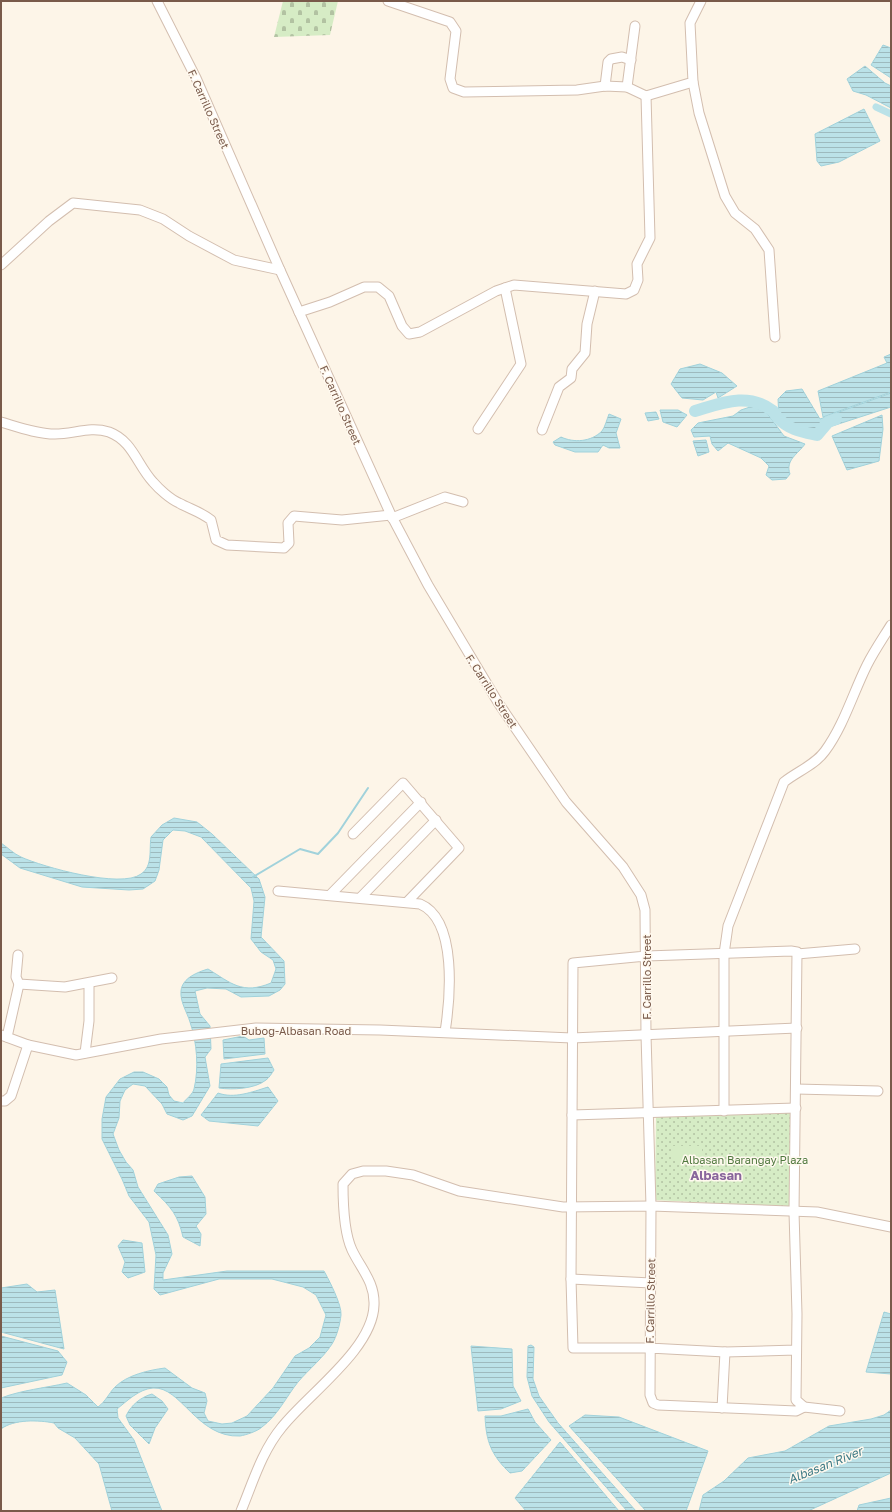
<svg xmlns="http://www.w3.org/2000/svg" width="892" height="1512" font-family="'Golos Text',sans-serif">
  <style>
    .grass { fill: url(#grass-dots) }
    .cemetery { fill: url(#cemetery-stones) }
    .pitch { fill: #d6ecc5 }
    .water { fill: url(#water-rules); stroke: #a1d2db }
    .lines { fill: none; stroke-linecap: round; stroke-linejoin: round }
    .stream { stroke: #a1d2db; stroke-width: 2 }
    .canal { stroke: #bbe2e8; stroke-width: 7 }
    .river { stroke: #bbe2e8; stroke-width: 12 }
    .minor-casing { stroke: #d3beaf; stroke-width: 11 }
    .minor { stroke: #fff; stroke-width: 9 }
    .labels { text-anchor: middle; dominant-baseline: central; stroke-width: 3; stroke-linejoin: round; paint-order: stroke }
    .street-label { font-size: 11px; fill: #795a4a; stroke: #fff9ef }
    .park-label { font-size: 11px; fill: #51793f; stroke: #fff9ef }
    .water-label { font-size: 12px; font-style: italic; fill: #3f7b86; stroke: #fff9ef }
    .quarter-label { font-size: 13px; font-weight: bold; fill: #89669c; stroke: #fff9ef }
  </style>
  <defs>
    <pattern id="grass-dots" width="8" height="8" patternUnits="userSpaceOnUse"><rect width="8" height="8" fill="#d6ecc5"/><path d="M2 2h.1M6 6h.1" fill="none" stroke="#b2c2a2" stroke-width="1.8" stroke-linecap="round"/></pattern>
    <pattern id="cemetery-stones" width="16" height="16" patternUnits="userSpaceOnUse"><rect width="16" height="16" fill="#d6ecc5"/><path d="M2 7V4a2 2 0 0 1 4 0v3zM10 15v-3a2 2 0 0 1 4 0v3z" fill="#b2c2a2"/></pattern>
    <pattern id="water-rules" width="6" height="5" patternUnits="userSpaceOnUse"><rect width="6" height="5" fill="#bbe2e8"/><path d="M0 2.5h6" fill="none" stroke="#9dbabe"/></pattern>
  </defs>
  <rect width="100%" height="100%" fill="#fdf5e8"/>
  <path class="grass" d="M791,1112L790,1207L655,1200L656,1117Z"/>
  <path class="cemetery" d="M283,1H338L330,35L274,37Z"/>
  <rect class="pitch" x="672" y="1146" width="30" height="13"/>
  <g class="water">
    <path d="M883,45L891,48V78L871,65Z"/>
    <path d="M865,66L885,83L891,86V108L866,95L853,91L847,79Z"/>
    <path d="M864,109L880,141L839,162L821,166L817,161L815,134Z"/>
    <path d="M891,354V392L823,417L818,391L887,363L884,357Z"/>
    <path d="M700,364L722,373L737,386L718,398L716,392L703,400L682,398L671,384L680,369Z"/>
    <path d="M802,389L820,419L891,393V407L823,429H807L779,418L778,399L786,391Z"/>
    <path d="M753,406L767,413L784,436L805,444C798,454 785,460 790,474L786,479L772,480L766,475L769,466L761,458L728,443L718,451L712,444L710,436L694,437L691,430L698,423L733,416L741,410Z"/>
    <path d="M660,410H678L687,415L677,427L663,422Z"/>
    <path d="M656,412L659,419L648,421L645,413Z"/>
    <path d="M609,414L621,419L616,433L620,448H609L603,445L598,452H575L555,445L553,442L561,437C574,443 591,442 602,431C605,427 607,419 609,414Z"/>
    <path d="M882,415L883,429L879,461L847,470L832,436Z"/>
    <path d="M706,440L709,452L698,456L693,441Z"/>
    <path d="M174,818L197,822L212,834L259,879L265,897L261,937L284,961L285,984L280,990L269,996L241,997L226,989L207,988L195,991L200,1014L210,1026L211,1049L205,1057L210,1086L192,1116L183,1120L167,1114L162,1104L145,1086L133,1084L125,1090L120,1101L119,1118L113,1134L119,1150L126,1162L133,1170L138,1187L168,1235L172,1254L163,1273V1280L227,1271H324C329,1280 342,1305 341,1315C340,1324 337,1336 332,1344C323,1358 309,1369 298,1382C286,1397 278,1415 262,1427C258,1431 246,1435 240,1436C197,1438 181,1386 153,1388C139,1389 127,1401 117,1409L118,1418L134,1440L162,1511H112L99,1464L75,1438L58,1428L54,1423C39,1420 14,1419 1,1429V1398C22,1390 45,1388 67,1383L86,1395L98,1407C106,1401 109,1393 115,1387C127,1375 149,1370 165,1368L192,1388L205,1393L207,1401L204,1413L208,1421L222,1424L232,1423L247,1416L273,1388L295,1356L309,1348L320,1337L326,1315L316,1295L303,1287L272,1279H219L160,1295L154,1289L156,1255L149,1222L129,1196L122,1179L102,1139V1119L106,1097L120,1079L134,1072H143L159,1079L167,1087L169,1095L174,1101L183,1103C186,1099 193,1094 194,1089C199,1069 197,1042 190,1022C187,1012 180,1002 181,991C182,978 198,972 208,969C231,983 242,995 271,983L276,969L273,960L261,952L251,939L254,901L251,888L201,837L185,831L173,830L163,840L159,870L155,881L143,889L129,890L82,887L20,868L1,854V843C7,847 14,854 21,857C43,867 121,889 141,874C153,866 149,850 151,837L162,825Z"/>
    <path d="M243,1036L249,1040L264,1038L265,1054L224,1059L223,1040Z"/>
    <path d="M268,1058L274,1070C272,1073 269,1078 266,1080C255,1089 232,1090 219,1088L221,1064Z"/>
    <path d="M268,1087L278,1101L258,1126L209,1121L201,1115L218,1093C234,1099 252,1092 268,1087Z"/>
    <path d="M192,1176L205,1197L206,1214L196,1226L201,1234L200,1246L183,1237C178,1215 171,1207 154,1191L158,1184L179,1177Z"/>
    <path d="M123,1240L142,1243L145,1272L128,1278L122,1272L125,1262L118,1246Z"/>
    <path d="M27,1284L37,1292L55,1290L64,1349L1,1332V1288Z"/>
    <path d="M884,1312L891,1314V1374L866,1372Z"/>
    <path d="M1,1336L58,1351L67,1362L62,1375L1,1388Z"/>
    <path d="M531,1345L534,1347L533,1379L539,1396L558,1423L636,1511H627L549,1422L532,1396L527,1377L528,1346Z"/>
    <path d="M471,1346L512,1349L513,1386L521,1401L501,1409L478,1411Z"/>
    <path d="M152,1394L162,1401L168,1409L155,1428L149,1444L130,1425L126,1416C131,1405 141,1397 152,1394Z"/>
    <path d="M528,1409L535,1422L551,1440L522,1471L510,1473C491,1455 486,1441 485,1416H501Z"/>
    <path d="M891,1410V1473L808,1511H699L703,1495L724,1481L748,1458L785,1451L829,1426L871,1419L884,1415Z"/>
    <path d="M585,1415L619,1417L708,1451L686,1511H646L569,1426Z"/>
    <path d="M560,1442L619,1511H526L515,1498Z"/>
    <path d="M891,1498V1511H857L859,1505Z"/>
  </g>
  <g class="lines">
    <path class="stream" d="M253,877L300,849L318,854L338,833L368,788"/>
    <path class="canal" d="M876,107L891,114"/>
    <path class="river" d="M695,411C722,403 748,392 773,411C775,413 776,416 778,418C789,430 803,432 817,435L828,422L836,419"/>
    <defs>
      <g id="minor">
        <path d="M157,1L196,78L280,270L391,515L428,585L499,704L566,802L623,867L641,895L645,910L646,1035L651,1206L650,1395L653,1403L658,1405L796,1411L804,1407L796,1400L797,1314L794,1212L797,952L791,951L646,956L573,963L571,1279L573,1348H649L725,1352L796,1350"/>
        <path d="M388,1L450,22L456,31L450,79L453,88L464,92L577,90L605,86L627,87L646,96L693,82L690,23L701,1"/>
        <path d="M693,82L699,113L725,196L735,213L755,229L769,250L775,337"/>
        <path d="M605,86L608,62L611,59L622,57L631,60"/>
        <path d="M627,87L635,26"/>
        <path d="M1,265L49,221L73,203L140,210L163,219L189,236L234,260L280,270"/>
        <path d="M299,312L330,302L364,287H378L389,296L402,326L409,334L420,332L496,291L514,285L626,294L634,290L638,280L637,264L650,238L646,96"/>
        <path d="M1,422C18,427 37,434 55,434C74,434 90,426 109,432C133,441 137,465 153,482C159,489 170,499 179,503C190,509 201,512 211,520L216,540L227,545L284,548L289,543L288,523L294,516L342,520L391,515"/>
        <path d="M478,429L521,364L505,288"/>
        <path d="M542,430L559,387L571,378L572,369L585,353L587,324L595,291"/>
        <path d="M392,518L445,497L463,502"/>
        <path d="M353,834L403,783L459,848L407,902"/>
        <path d="M278,891L420,904C458,920 450,1000 445,1032"/>
        <path d="M330,895L421,802"/>
        <path d="M361,897L436,820"/>
        <path d="M797,954L855,949"/>
        <path d="M18,955L16,977L19,984L65,987L112,978"/>
        <path d="M1,1035L28,1045L76,1055L161,1039L256,1028L380,1030L572,1038L797,1028"/>
        <path d="M7,1037L19,984"/>
        <path d="M85,1053L89,1021V984"/>
        <path d="M796,1089L878,1091"/>
        <path d="M1,1101H5L11,1096L28,1045"/>
        <path d="M724,1111V954L728,926L784,782C798,771 815,765 825,751C844,725 853,693 867,665C874,651 883,638 891,625"/>
        <path d="M572,1115L796,1108"/>
        <path d="M571,1279L651,1283"/>
        <path d="M804,1407L840,1411"/>
        <path d="M722,1408L725,1352"/>
        <path d="M241,1511C253,1482 262,1451 282,1427C308,1394 373,1349 374,1305C375,1282 361,1269 352,1250C344,1233 343,1202 343,1184L352,1174L363,1171H386L413,1175L459,1191L563,1207L651,1206L817,1212L891,1227"/>
      </g>
    </defs>
    <use href="#minor" class="minor-casing"/>
    <use href="#minor" class="minor"/>
  </g>
  <g class="labels">
    <g class="street-label">
      <text transform="translate(209 109) rotate(66)">F. Carrillo Street</text>
      <text transform="translate(341 405) rotate(66)">F. Carrillo Street</text>
      <text transform="translate(492 691) rotate(57)">F. Carrillo Street</text>
      <text transform="translate(646 977) rotate(-90)">F. Carrillo Street</text>
      <text x="296" y="1030">Bubog-Albasan Road</text>
      <text transform="translate(650 1301) rotate(-89)">F. Carrillo Street</text>
    </g>
    <g class="park-label">
      <text x="745" y="1159">Albasan Barangay Plaza</text>
    </g>
    <g class="water-label">
      <text transform="translate(825 1465) rotate(-22)">Albasan River</text>
    </g>
    <g class="quarter-label">
      <text x="716" y="1175">Albasan</text>
    </g>
  </g>
  <rect width="892" height="1512" fill="none" stroke="#795a4a" stroke-width="4"/>
</svg>
